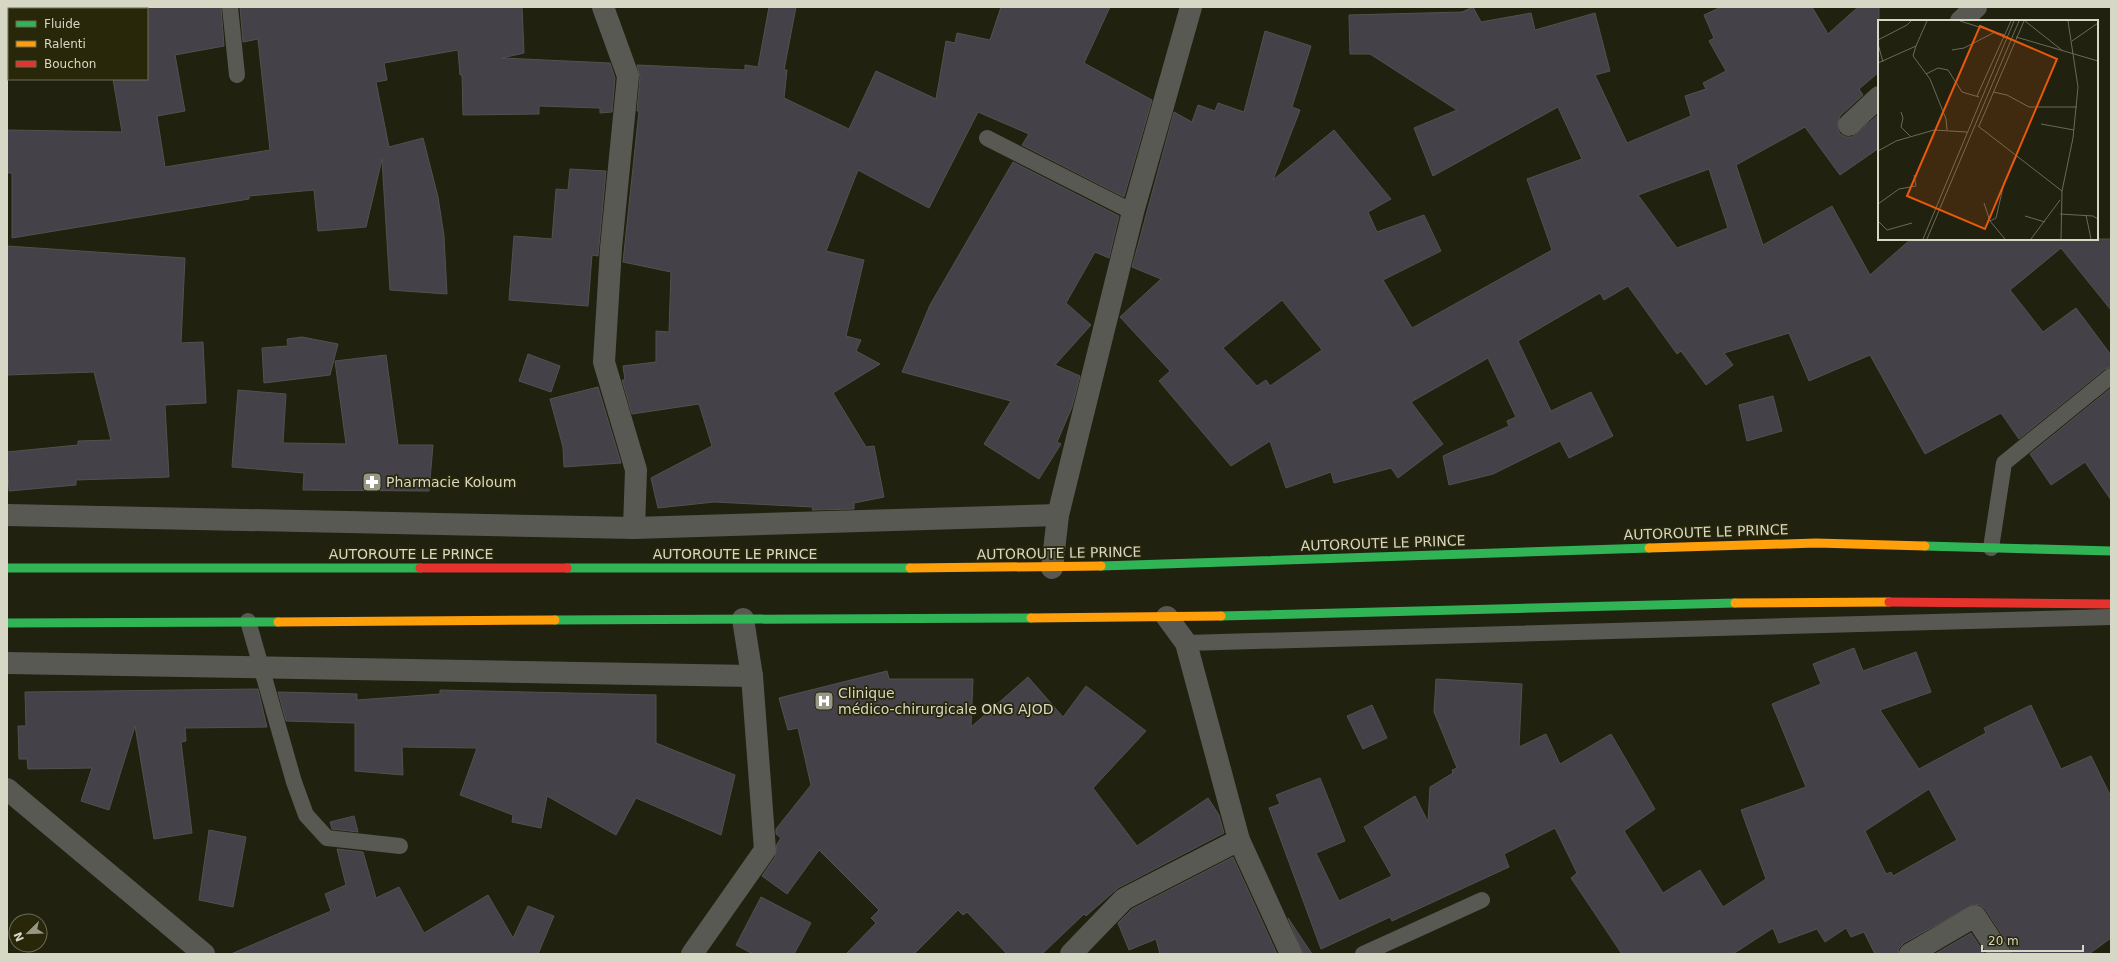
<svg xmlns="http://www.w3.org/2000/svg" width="2118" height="961" font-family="'DejaVu Sans',sans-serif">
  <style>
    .building { fill: #444149; stroke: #52514f; fill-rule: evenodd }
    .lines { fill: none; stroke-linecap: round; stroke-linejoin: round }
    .lane { stroke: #595953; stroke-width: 16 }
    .street { stroke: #595953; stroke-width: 22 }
    .fast { stroke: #30b455; stroke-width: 9 }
    .slow { stroke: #ff9f0a; stroke-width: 9 }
    .jam { stroke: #e5322d; stroke-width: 9 }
    .labels { text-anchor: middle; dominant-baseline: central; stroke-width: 3.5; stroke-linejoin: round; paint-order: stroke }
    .poi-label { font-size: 14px; fill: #d7d7c6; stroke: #282709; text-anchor: start }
    .street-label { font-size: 14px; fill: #d7d7c6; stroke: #282709 }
    .inset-road { fill: none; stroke: #6a6a59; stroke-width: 1 }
    .view { fill: #e8590c; fill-opacity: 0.15; stroke: #e8590c; stroke-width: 2 }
    .inset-edge { fill: none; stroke: #d7d7c6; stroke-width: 2 }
  </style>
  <rect width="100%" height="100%" fill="#212110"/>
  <g class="building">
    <path d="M147,7H221L224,46L175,55L185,111L157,116L165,167L270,150L258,39L243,42L240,7H522L524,53L502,58L610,63L615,78L612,112L600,113V108L539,106V114L463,115L462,75H460L458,50L384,63L387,80L376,82L389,147L423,138L438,197L444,236L447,294L390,290L382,159L366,227L318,231L314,190L249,196V199L12,238V173H7V130L122,132L113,79H147Z"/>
    <path d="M769,7H796L784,70H787L784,98L849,129L876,71L936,99L946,41L955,43L957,33L990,40L1001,7H1110L1084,63L1152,100L1124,197L1022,145L1029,134L978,112L929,208L858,170L826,251L864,260L846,336L861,340L856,351L880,364L833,393L866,447L874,446L884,497L854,503V509L812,510L813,507L714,502L658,508L651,478L712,446L699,404L632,414L622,380H625L623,366L656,362V331L669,332L671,272L623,262L639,111H637L640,77L637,65L745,70V65L758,67Z"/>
    <path d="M1473,7L1481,22L1531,13L1535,30L1595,13L1610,71L1595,75L1627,143L1691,116L1685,96L1706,89L1703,83L1726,71L1709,41L1714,38L1704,15L1721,7H1812L1828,34L1858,7H1879V72L1859,89L1863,95L1840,116L1837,127L1840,134L1846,137H1852L1877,116L1879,119V148L1840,175L1805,127L1736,165L1763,245L1832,206L1870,275L1911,239H2111V310L2061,248L2010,290L2043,332L2076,308L2111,355V367L2105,369L2019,439L2001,413L1925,454L1870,355L1809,381L1789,333L1724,353L1733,365L1706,385L1681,351L1677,354L1628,286L1604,300L1600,293L1518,341L1551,411L1591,392L1613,436L1569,458L1560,441L1493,474L1449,485L1443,456L1509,426L1507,421L1516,417L1488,358L1411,402L1443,444L1398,478L1391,468L1334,483L1331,472L1286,488L1270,441L1231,466L1159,381L1170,371L1120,317L1161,279L1132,267L1174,112L1192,122L1198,105L1215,111L1218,103L1244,112L1265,31L1311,46L1292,107L1300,110L1273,180L1334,130L1391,199L1368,212L1377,232L1424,215L1441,251L1383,280L1412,328L1552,250L1527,179L1582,159L1558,107L1433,176L1414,128L1457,110L1370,54H1350L1349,15L1462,12ZM1709,169L1728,228L1677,248L1638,195ZM1282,300L1322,350L1270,386L1266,380L1257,386L1223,348Z"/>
    <path d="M1013,162L1119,216L1109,258L1095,252L1066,303L1091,325L1055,365L1080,376L1072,407L1057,442L1061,444L1039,479L984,444L1011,401L902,372L930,305Z"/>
    <path d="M570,169L606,171L598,256L592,255L588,306L509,300L514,236L552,239L556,189L568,190Z"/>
    <path d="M7,246L185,258L181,343L203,342L206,403L165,405L169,477L76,480V485L9,491L7,452L78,445V441L111,440L94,372L7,375Z"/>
    <path d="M302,337L338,344L330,375L264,383L262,348L288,346L287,339Z"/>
    <path d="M528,354L560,366L551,392L519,381Z"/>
    <path d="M386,355L398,445H433L429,491L303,490L304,473L232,467L238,390L286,394L283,443L346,444L335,361Z"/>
    <path d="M598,387L621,463L564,467L563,447L550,399Z"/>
    <path d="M2111,388V500L2085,462L2051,485L2030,454Z"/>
    <path d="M1773,396L1782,431L1747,441L1739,405Z"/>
    <path d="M1854,648L1863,671L1916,652L1931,692L1880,710L1919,769L1986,733L1984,728L2031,705L2061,769L2091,756L2111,797V938L2089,954H2012L2010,947L1985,909L1980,905L1974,904L1904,943L1899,948L1898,954H1875L1864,932L1851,937L1846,928L1825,942L1817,929L1779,943L1773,928L1733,954H1622L1571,878L1577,873L1555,828L1504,854L1509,867L1392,921L1390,917L1321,949L1269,808L1280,804L1276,795L1320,778L1345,841L1316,853L1339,901L1392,876L1364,827L1415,796L1428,822L1430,787L1453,773L1452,770L1457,768L1434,712L1436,679L1522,684L1519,747L1546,734L1560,764L1611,734L1655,809L1624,831L1663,893L1700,870L1723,907L1766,879L1741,810L1806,787L1772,704L1821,684L1813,664ZM1929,789L1957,840L1893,876L1891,872L1886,874L1865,831Z"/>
    <path d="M887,671L889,679H973L971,727L1028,677L1063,717L1086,686L1146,731L1093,788L1137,846L1208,798L1219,815L1224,833L1118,888L1086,916L1084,914L1042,954H1007L967,912L963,915L958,910L914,954H846L876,923L871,918L879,910L819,850L787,894L762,876L775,857L777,844L781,838L776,834V829L811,785L798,728L788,730L779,698Z"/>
    <path d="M258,689L267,727L185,728L186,741L181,742L192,833L154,839L135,726L109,810L81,801L92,768L28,769L27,759H19L18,726H26L25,692Z"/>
    <path d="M440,690L656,695V743L735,775L721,835L636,798L616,835L547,796L541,828L512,822L513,815L460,795L477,748L402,747L403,775L355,771V723L286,721L278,692L357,694V700L440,694Z"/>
    <path d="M1372,705L1387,738L1363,749L1347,716Z"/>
    <path d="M354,816L358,832L332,829L330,822Z"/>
    <path d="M209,830L246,837L233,907L199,900Z"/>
    <path d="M337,849L363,852L376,898L399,887L424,933L488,895L513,938L528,906L554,916L538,954H231L331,911L325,894L346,885Z"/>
    <path d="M1233,857L1277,954H1160L1156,939L1129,950L1118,923L1132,909Z"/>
    <path d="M761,897L811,923L794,954H753L736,945Z"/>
    <path d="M1288,918L1312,954H1303Z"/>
    <path d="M1971,933L1985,954H1935Z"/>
  </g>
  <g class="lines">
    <g class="lane">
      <path d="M230,7L237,75"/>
      <path d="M987,138L1133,212"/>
      <path d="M1991,548L2004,463L2111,376"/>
      <path d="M248,621L294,782L306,815L327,838L400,846"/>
      <path d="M1186,643L2111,617"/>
      <path d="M1363,954L1482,900"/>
    </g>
    <g class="street">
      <path d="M603,7L628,76L611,248L604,362L636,470L634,528"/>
      <path d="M1961,21L1976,7"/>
      <path d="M1849,125L1879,97"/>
      <path d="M7,515L634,528L1058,515"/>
      <path d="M1052,568L1058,515L1133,212L1191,7"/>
      <path d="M1167,617L1186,643L1239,840L1291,954"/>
      <path d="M7,663L752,676"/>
      <path d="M7,789L204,954"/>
      <path d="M692,954L765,850L752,676L743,619"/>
      <path d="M1071,954L1124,899L1239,840"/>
      <path d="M1910,954L1975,916L2000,954"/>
    </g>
    <g class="fast">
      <path d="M1925,546L2111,551"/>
      <path d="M1101,566L1649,548"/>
      <path d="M7,568H420"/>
      <path d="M567,568H910"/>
      <path d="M1221,616L1735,603"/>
      <path d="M555,620L1031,618"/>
      <path d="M7,623L278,622"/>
    </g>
    <g class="slow">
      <path d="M1649,548L1816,543L1925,546"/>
      <path d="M910,568L1101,566"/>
      <path d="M1735,603L1889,602"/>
      <path d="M1031,618L1221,616"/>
      <path d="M278,622L555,620"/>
    </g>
    <g class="jam">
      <path d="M420,568H567"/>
      <path d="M1889,602L2111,604"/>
    </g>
  </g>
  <defs>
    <symbol id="pharmacy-square" viewBox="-11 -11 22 22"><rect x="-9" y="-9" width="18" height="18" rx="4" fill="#979786" stroke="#282709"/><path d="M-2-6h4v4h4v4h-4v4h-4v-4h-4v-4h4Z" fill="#fff"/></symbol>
    <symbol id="hospital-square" viewBox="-11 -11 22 22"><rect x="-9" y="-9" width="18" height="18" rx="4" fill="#979786" stroke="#282709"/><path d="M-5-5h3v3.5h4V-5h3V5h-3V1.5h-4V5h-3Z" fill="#fff"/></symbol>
  </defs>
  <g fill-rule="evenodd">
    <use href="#pharmacy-square" x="361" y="471" width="22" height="22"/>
    <use href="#hospital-square" x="813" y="690" width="22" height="22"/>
  </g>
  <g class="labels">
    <g class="poi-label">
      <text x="386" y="482">Pharmacie Koloum</text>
      <text x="838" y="693">Clinique<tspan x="838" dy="16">médico-chirurgicale ONG AJOD</tspan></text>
    </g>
    <g class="street-label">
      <text transform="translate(1706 532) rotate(-2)">AUTOROUTE LE PRINCE</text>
      <text transform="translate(1383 543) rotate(-2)">AUTOROUTE LE PRINCE</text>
      <text transform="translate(1059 553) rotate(-1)">AUTOROUTE LE PRINCE</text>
      <text x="411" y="554">AUTOROUTE LE PRINCE</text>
      <text x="735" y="554">AUTOROUTE LE PRINCE</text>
    </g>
  </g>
  <g transform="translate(1878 20)">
    <rect width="220" height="220" fill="#212110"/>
    <path class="inset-road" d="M82,1L127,15M147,1L185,31M138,17L220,41M0,20L29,5L33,1M194,21L220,3M0,24L5,42M38,26L35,36L52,59L68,99L69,110M74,30L86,28L117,12M0,43L38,26L49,1M48,54L60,48L70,50L84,72L101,77M115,72L129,75L151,87H199M99,76L133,1M23,92L25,98L23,107L32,116M163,104L196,110M100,106L184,171M101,106L146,1M0,131L18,121L56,110L89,112M106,183L112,201L127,219M0,184L21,169L38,166L36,155M182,194L215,196L220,199M208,195L213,219M147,196L167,202M0,201L9,210L34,203M112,201L118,198L126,163L139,135M45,219L136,1M49,219L141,1M153,219L182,180M183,219L184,171L195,118L200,67L190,1"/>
    <path class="view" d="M102,6L179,39L107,209L29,176Z"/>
    <rect width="220" height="220" class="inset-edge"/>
  </g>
  <rect width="2118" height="961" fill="none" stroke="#d7d7c6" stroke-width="16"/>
  <rect x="8" y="8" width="140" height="72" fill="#282709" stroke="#6e6d55"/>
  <rect x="16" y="21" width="20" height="6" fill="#30b455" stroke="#6e6d55"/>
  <text x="44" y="28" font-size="12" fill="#d7d7c6">Fluide</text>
  <rect x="16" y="41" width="20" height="6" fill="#ff9f0a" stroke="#6e6d55"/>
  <text x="44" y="48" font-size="12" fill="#d7d7c6">Ralenti</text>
  <rect x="16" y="61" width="20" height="6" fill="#e5322d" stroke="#6e6d55"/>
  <text x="44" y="68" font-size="12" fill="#d7d7c6">Bouchon</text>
  <g transform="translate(28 933) rotate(247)"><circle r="19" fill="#282709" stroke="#6e6d55"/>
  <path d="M0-3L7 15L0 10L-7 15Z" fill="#979786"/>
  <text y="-6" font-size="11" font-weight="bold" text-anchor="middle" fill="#d7d7c6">N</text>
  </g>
  <path d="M1982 945v6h101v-6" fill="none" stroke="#d7d7c6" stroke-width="2"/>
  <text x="1988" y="945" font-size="12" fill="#d7d7c6" stroke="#282709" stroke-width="3" paint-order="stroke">20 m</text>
</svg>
